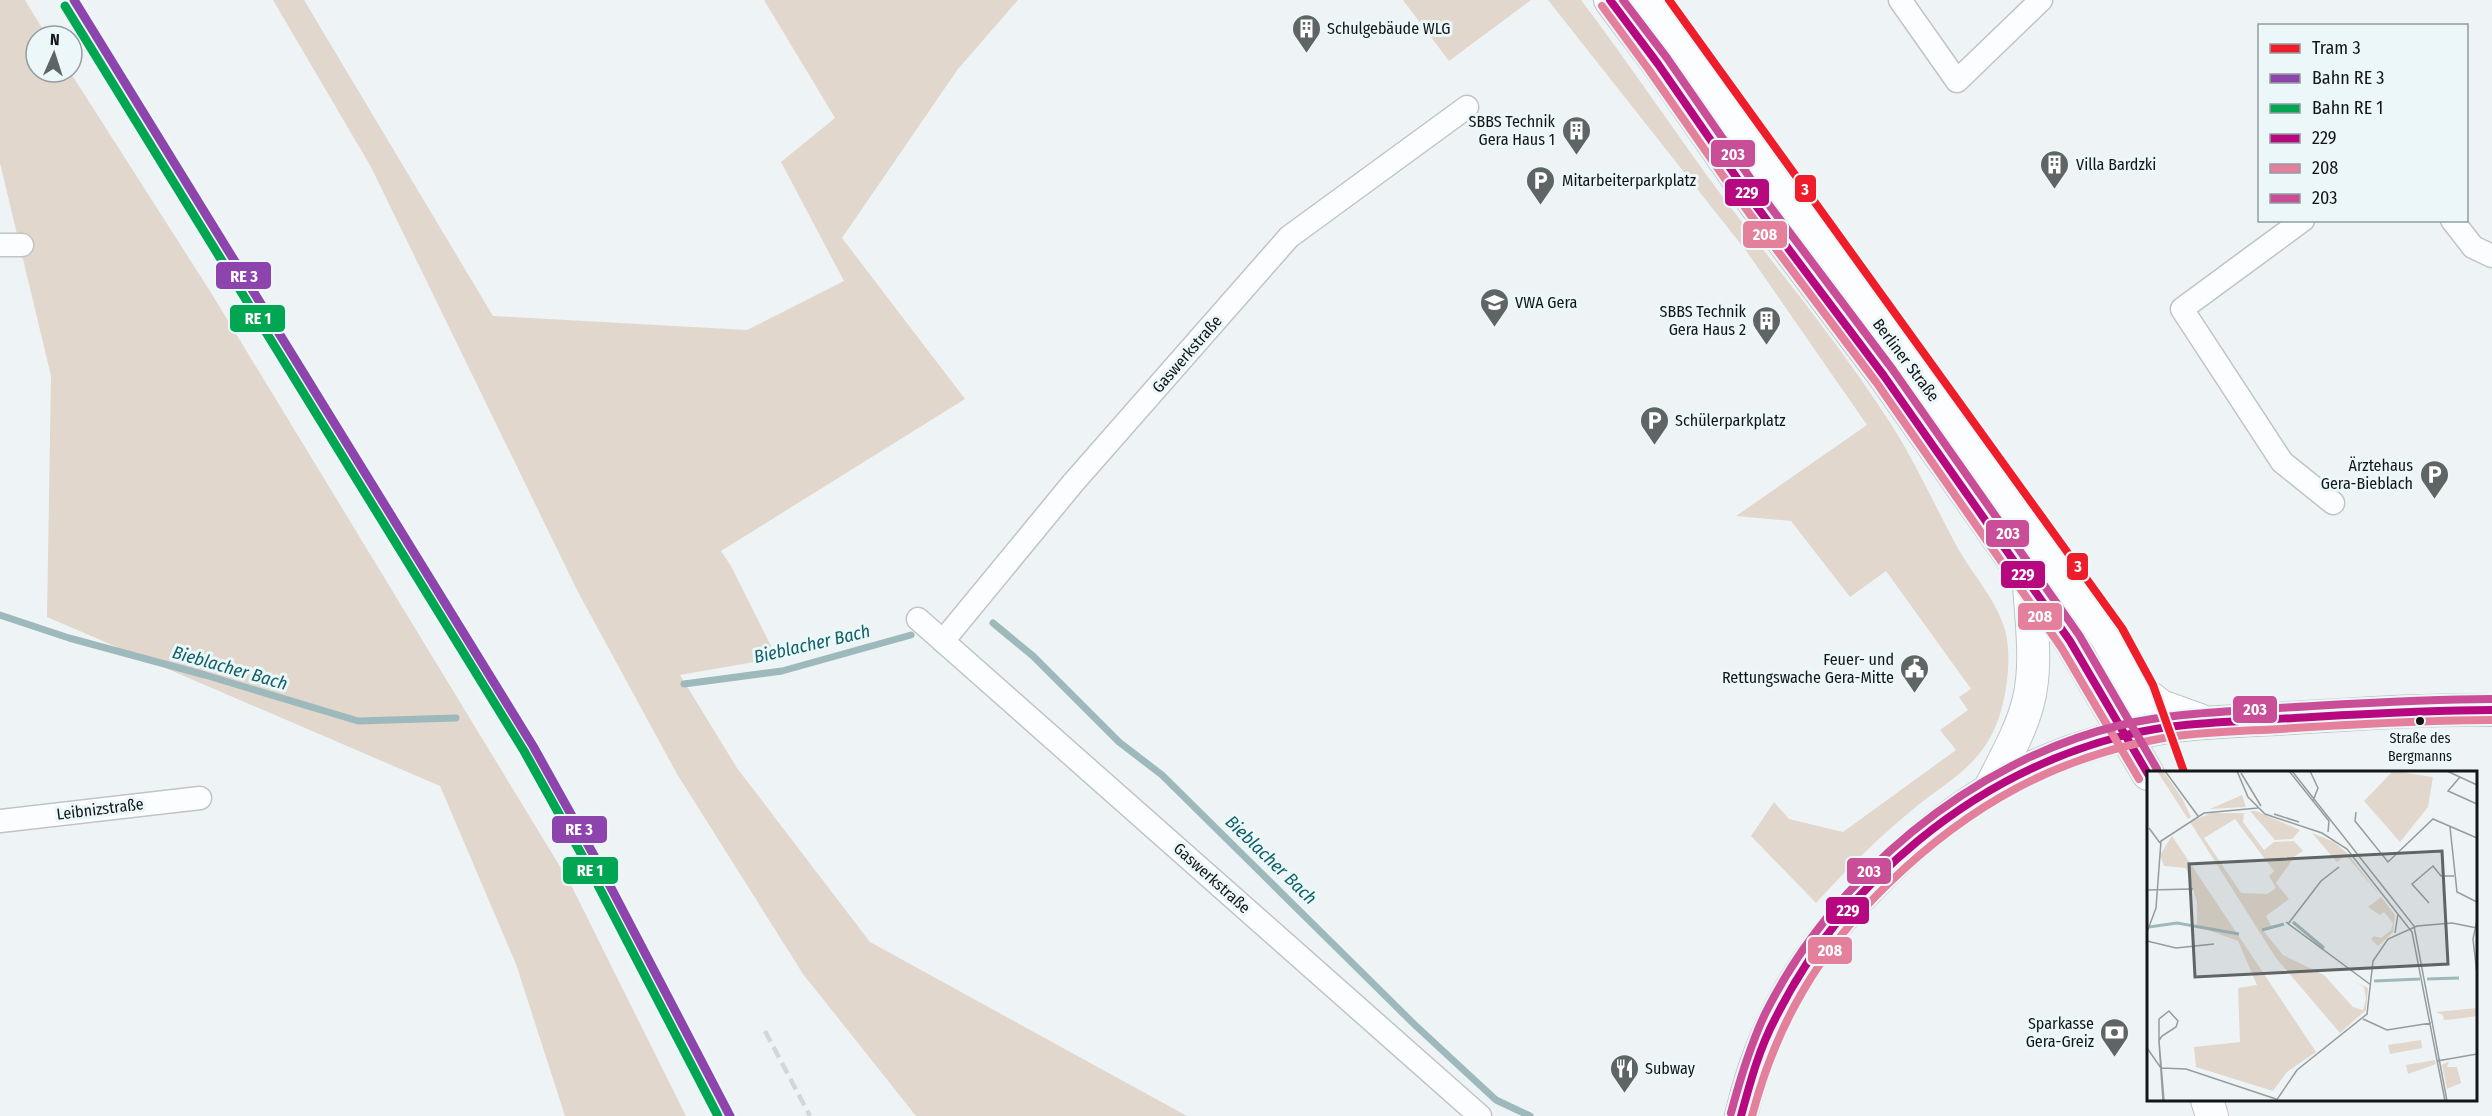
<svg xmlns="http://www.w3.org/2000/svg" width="2492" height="1116" font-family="'Fira Sans Condensed',sans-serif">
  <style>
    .green { fill: #e1d7cc }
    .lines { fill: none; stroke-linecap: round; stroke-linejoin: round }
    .stream { stroke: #9eb9bc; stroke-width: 7 }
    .minor-casing { stroke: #c0c4c5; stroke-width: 25 }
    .secondary-casing { stroke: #c0c4c5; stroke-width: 34 }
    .minor { stroke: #fcfdfe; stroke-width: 22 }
    .secondary { stroke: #fcfdfe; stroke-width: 32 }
    .rail { stroke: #d4d7d7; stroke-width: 4.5; stroke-dasharray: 12 6; stroke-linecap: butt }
    .bus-1-casing { stroke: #ebf7f8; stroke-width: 12 }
    .bus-2-casing { stroke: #ebf7f8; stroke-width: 12 }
    .bus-3-casing { stroke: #ebf7f8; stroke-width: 12 }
    .bus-1 { stroke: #b7087f; stroke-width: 8 }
    .bus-2 { stroke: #e5809c; stroke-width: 8 }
    .bus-3 { stroke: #ca4e97; stroke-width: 8 }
    .rail-1-casing { stroke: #ebf7f8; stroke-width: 14 }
    .rail-2-casing { stroke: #ebf7f8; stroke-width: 14 }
    .rail-1 { stroke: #8e44ad; stroke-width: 9 }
    .rail-2 { stroke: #00a651; stroke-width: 9 }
    .tram-1-casing { stroke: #ebf7f8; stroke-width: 12 }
    .tram-1 { stroke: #ef1c29; stroke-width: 8 }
    .bus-dot { fill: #121617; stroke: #ebf7f8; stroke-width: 2 }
    .labels { text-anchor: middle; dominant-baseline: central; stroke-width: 6; stroke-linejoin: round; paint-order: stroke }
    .bus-label { font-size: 14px; fill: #121617; stroke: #ebf7f8 }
    .poi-label { font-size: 16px; fill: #121617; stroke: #ebf7f8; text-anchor: start }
    .street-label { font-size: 16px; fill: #121617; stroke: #ebf7f8 }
    .water-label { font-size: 18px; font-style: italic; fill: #116068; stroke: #ebf7f8 }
    .inset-river { fill: none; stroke: #9eb9bc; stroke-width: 3 }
    .inset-road { fill: none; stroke: #969b9c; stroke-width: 1.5 }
    .view { fill: #5f6465; fill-opacity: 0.15; stroke: #5f6465; stroke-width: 3 }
    .inset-edge { fill: none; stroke: #121617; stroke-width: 3 }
    .line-badge { stroke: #ebf7f8; stroke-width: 2 }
    .badge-label { font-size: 16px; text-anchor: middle; font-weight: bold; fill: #fff }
  </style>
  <rect width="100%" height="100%" fill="#eef4f5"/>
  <g class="green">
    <path d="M0,0H25L47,36H36V72H70L210,291L570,883L686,1116H565L516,964L440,786L47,617L51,376L0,163Z"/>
    <path d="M273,0H304L493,316L747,330L844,281L781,162L835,118L764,0H1018L958,69L842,238L965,399L721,551L731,566L777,658L680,675L737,768L870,942L1187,1116H916L803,974L677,774L578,592L371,167Z"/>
    <path d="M1403,0H1531L1449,61Z"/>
    <path d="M1548,0H1581C1631,66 1676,134 1725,200C1779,271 1836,340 1885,415C1912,455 1932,500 1955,543C1970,572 1996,598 2005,630C2013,658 2006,708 1992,734C1973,771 1943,784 1912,810C1878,838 1846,870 1816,903L1751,836L1774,802L1789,819L1843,832L1956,750L1940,730L1968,710L1959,697L1971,689L1886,571L1850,597L1791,521L1736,516L1867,425L1747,252Z"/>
  </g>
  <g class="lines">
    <g class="stream">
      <path d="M0,615L69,638L205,675L358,721L456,718"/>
      <path d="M993,623L1033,656L1119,742L1162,775L1415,1025L1496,1100L1530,1116"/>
      <path d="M684,684L782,671L911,635"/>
    </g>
    <defs>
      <g id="minor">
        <path d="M1900,0L1957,81L2041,0"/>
        <path d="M2303,220L2182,309L2282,462L2333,503"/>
        <path d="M2452,220L2473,247L2492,256"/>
        <path d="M0,245H22"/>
        <path d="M918,619L1480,1116"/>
        <path d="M943,641L1073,483L1289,237L1467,107"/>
        <path d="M0,821L200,798"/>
      </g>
      <g id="secondary">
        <path d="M1610,0L1658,64L1757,207L1884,376L2070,641L2148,774"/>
        <path d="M1644,0L1787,201L1930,391L2107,638C2126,672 2132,696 2126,735"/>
        <path d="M2126,679L2161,706L2200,720"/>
        <path d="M1990,788C2004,760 2020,733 2028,703C2038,665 2031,622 2029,583"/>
        <path d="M2207,1100L2212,1116"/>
        <path d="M1741,1116C1762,1024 1805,953 1871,886C1956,798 2046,746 2168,727C2208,721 2249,721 2290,718C2357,714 2424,709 2492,710"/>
      </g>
    </defs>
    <use href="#minor" class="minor-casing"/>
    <use href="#secondary" class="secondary-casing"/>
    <use href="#minor" class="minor"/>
    <use href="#secondary" class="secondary"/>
    <path class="rail" d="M765,1031L810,1116"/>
    <defs>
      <g id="bus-1">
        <path d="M1610,0L1658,64L1757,207L1884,376L2070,641L2148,774"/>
        <path d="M1741,1116C1750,1083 1759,1049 1775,1019C1843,882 1974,774 2122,736C2172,723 2224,722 2276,719C2348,715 2420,710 2492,710"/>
      </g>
      <g id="bus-2">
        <path d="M1602,6L1649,70L1749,213L1876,382L2061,647L2139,779"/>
        <path d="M1752,1116C1776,1024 1819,951 1888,884C1969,805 2057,756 2169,737C2210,731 2252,731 2294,728C2360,724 2426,720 2492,720"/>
      </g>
      <g id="bus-3">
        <path d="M1623,0L1667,58L1766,201L1893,370L2079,635L2157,769"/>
        <path d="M1731,1113C1740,1079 1750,1046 1765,1014C1833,877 1971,761 2121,725C2173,713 2225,712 2278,708C2349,704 2420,699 2492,699"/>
      </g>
    </defs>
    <use href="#bus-1" class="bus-1-casing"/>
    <use href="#bus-2" class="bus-2-casing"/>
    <use href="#bus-3" class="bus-3-casing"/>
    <use href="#bus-1" class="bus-1"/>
    <use href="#bus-2" class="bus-2"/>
    <use href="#bus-3" class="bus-3"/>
    <defs>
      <path id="rail-1" d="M74,0L533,746L597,861L730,1116"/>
      <path id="rail-2" d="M65,6L524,751L588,866L718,1116"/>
    </defs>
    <use href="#rail-1" class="rail-1-casing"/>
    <use href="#rail-2" class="rail-2-casing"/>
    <use href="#rail-1" class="rail-1"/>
    <use href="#rail-2" class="rail-2"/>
    <defs>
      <path id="tram-1" d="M1669,0L2122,628L2153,685L2184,772"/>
    </defs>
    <use href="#tram-1" class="tram-1-casing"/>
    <use href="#tram-1" class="tram-1"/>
  </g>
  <defs>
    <symbol id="building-pin" viewBox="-11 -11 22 30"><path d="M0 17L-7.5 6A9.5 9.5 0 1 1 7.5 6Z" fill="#5f6465" stroke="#ebf7f8"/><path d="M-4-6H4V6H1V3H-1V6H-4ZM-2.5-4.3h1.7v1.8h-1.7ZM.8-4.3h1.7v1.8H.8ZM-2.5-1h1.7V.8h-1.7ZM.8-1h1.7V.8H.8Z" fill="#fff"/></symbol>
    <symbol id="parking-pin" viewBox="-11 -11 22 30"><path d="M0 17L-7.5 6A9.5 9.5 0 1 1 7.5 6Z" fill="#5f6465" stroke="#ebf7f8"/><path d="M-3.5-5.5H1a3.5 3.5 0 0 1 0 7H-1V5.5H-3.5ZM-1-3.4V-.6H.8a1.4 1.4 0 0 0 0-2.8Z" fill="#fff"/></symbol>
    <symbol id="university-pin" viewBox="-11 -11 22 30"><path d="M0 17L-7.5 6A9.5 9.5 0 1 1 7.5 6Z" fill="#5f6465" stroke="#ebf7f8"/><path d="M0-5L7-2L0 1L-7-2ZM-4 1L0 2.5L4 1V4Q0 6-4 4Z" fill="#fff"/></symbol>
    <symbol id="civic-pin" viewBox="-11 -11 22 30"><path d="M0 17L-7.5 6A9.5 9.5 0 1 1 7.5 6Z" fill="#5f6465" stroke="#ebf7f8"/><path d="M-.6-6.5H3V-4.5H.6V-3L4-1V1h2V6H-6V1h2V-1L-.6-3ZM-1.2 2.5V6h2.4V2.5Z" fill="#fff"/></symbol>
    <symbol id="bank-pin" viewBox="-11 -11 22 30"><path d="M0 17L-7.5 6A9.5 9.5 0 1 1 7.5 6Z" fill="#5f6465" stroke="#ebf7f8"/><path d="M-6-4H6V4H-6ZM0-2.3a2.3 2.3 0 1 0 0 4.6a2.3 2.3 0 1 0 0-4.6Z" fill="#fff"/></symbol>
    <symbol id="restaurant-pin" viewBox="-11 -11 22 30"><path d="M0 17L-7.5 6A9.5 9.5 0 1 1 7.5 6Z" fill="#5f6465" stroke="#ebf7f8"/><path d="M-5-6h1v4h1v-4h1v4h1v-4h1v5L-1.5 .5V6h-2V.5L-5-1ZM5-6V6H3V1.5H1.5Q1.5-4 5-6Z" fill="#fff"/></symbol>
  </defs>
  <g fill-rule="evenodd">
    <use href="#building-pin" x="1290" y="12" width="33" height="45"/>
    <use href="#building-pin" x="1560" y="114" width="33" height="45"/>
    <use href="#building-pin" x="2038" y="148" width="33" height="45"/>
    <use href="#parking-pin" x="1524" y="164" width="33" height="45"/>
    <use href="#university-pin" x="1478" y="286" width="33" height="45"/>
    <use href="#building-pin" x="1750" y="304" width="33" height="45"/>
    <use href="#parking-pin" x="1638" y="404" width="33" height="45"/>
    <use href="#parking-pin" x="2418" y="458" width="33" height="45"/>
    <use href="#civic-pin" x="1898" y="652" width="33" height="45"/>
    <use href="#bank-pin" x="2098" y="1016" width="33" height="45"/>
    <use href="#restaurant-pin" x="1608" y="1052" width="33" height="45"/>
  </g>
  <circle class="bus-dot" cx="2420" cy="721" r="5"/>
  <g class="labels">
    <g class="bus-label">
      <text x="2420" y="738">Straße des<tspan x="2420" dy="18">Bergmanns</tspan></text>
    </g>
    <g class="poi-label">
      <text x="1327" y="28">Schulgebäude WLG</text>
      <text x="1555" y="121" text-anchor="end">SBBS Technik<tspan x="1555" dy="18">Gera Haus 1</tspan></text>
      <text x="2076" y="164">Villa Bardzki</text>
      <text x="1562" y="180">Mitarbeiterparkplatz</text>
      <text x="1515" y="302">VWA Gera</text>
      <text x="1746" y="311" text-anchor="end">SBBS Technik<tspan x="1746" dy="18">Gera Haus 2</tspan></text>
      <text x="1675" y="420">Schülerparkplatz</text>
      <text x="2413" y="465" text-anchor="end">Ärztehaus<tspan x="2413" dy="18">Gera-Bieblach</tspan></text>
      <text x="1894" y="659" text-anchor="end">Feuer- und<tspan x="1894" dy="18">Rettungswache Gera-Mitte</tspan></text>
      <text x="2094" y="1023" text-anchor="end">Sparkasse<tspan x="2094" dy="18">Gera-Greiz</tspan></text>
      <text x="1645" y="1068">Subway</text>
    </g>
    <g class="street-label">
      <text transform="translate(1187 354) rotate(-49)">Gaswerkstraße</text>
      <text transform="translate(1906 360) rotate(53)">Berliner Straße</text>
      <text transform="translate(100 809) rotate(-7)">Leibnizstraße</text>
      <text transform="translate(1212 878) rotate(42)">Gaswerkstraße</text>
    </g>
    <g class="water-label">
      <text transform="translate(812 644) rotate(-13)">Bieblacher Bach</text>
      <text transform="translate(230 668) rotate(16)">Bieblacher Bach</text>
      <text transform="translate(1271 860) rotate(44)">Bieblacher Bach</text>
    </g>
  </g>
  <g transform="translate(2147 771)">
    <rect width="330" height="330" fill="#eef4f5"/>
    <path d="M10,0H16L35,27L44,46L41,48ZM246,0L286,6L281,36L253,71L217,30ZM95,24L99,36L63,38ZM103,40H109L153,59L145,68L128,69ZM64,42H97L96,51L117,79L127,71L147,70L156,80L148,85L129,112L142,128L119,145L125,156L115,158L136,184L177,204L206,236L216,239L219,228L217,216L208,211L221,217L219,239L193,262L129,187L43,51ZM88,48L127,100L122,105L129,117L120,123L94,122L57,67ZM165,62L187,71L201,83L248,144L246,161L231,175L224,168L227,165L234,167L244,159L246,152L237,141L233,144L221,136L234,126L199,84L190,91ZM25,65L169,281L140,301L126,320L49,296L47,276L93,271L91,217L110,214L91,170L50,155V131L39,97L17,95L13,84ZM330,237V245L308,248L297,249L296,244L289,241ZM274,269L275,277L243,283L241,274ZM288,289L289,293L261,303L259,294ZM302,290L300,296H310L314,312L300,318L295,294Z" fill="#e1d7cc" fill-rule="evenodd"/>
    <path class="inset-river" d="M146,151L177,177M2,156L30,152L92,163M115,159L137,153M280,208L312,207M227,210L273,208"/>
    <path class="inset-road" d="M18,0L51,45M90,0L101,26L118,43L175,62L200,78L265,161L298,330M142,0L182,50L181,61M145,0L267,155L300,330M163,0L171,17L166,30M300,0L330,14M94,2L114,35M313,6L301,20L330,33M209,41L208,50L241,91L286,48L330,67M127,43L152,51M303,56L310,121L330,131M2,57L13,72M0,119L46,118M282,132L265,113L286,95L294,105H307M330,149L326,168L330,203M139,151L224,214M141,153L174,110L192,96M0,161L9,137L14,70L57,42L111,37M248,162L251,143M0,170L29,177L67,173M216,248L240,259L284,252M0,277L14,297L16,330M290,290L330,283M14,297L39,298L129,328M16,330L12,271V270L13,268L15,265L29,256L31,250L22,240L12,248V270L14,293L17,330M129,330L150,299L220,243L226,190L241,168L270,155L305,152L330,157"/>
    <path class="view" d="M295,80L301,193L48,206L42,93Z"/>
    <rect width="330" height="330" class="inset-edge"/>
  </g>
  <g class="line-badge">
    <rect x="1710" y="139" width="46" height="29" rx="6" fill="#ca4e97"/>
    <rect x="1794" y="174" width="23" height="29" rx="6" fill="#ef1c29"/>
    <rect x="1724" y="178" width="46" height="29" rx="6" fill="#b7087f"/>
    <rect x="1742" y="220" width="46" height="29" rx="6" fill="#e5809c"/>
    <rect x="215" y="261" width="57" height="29" rx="6" fill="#8e44ad"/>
    <rect x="229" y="304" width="57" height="29" rx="6" fill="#00a651"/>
    <rect x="1985" y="519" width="45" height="29" rx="6" fill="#ca4e97"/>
    <rect x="2066" y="552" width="23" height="29" rx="6" fill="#ef1c29"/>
    <rect x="2000" y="560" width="46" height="29" rx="6" fill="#b7087f"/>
    <rect x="2017" y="602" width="46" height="29" rx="6" fill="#e5809c"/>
    <rect x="2232" y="695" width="46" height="29" rx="6" fill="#ca4e97"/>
    <rect x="551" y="815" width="57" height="29" rx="6" fill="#8e44ad"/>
    <rect x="562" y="856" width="57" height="29" rx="6" fill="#00a651"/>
    <rect x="1846" y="857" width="46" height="28" rx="6" fill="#ca4e97"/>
    <rect x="1825" y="896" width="45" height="29" rx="6" fill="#b7087f"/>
    <rect x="1807" y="936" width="46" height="29" rx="6" fill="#e5809c"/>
  </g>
  <g class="badge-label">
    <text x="1733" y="160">203</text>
    <text x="1805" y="195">3</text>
    <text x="1747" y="198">229</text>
    <text x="1765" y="240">208</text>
    <text x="244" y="282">RE 3</text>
    <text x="258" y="324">RE 1</text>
    <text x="2008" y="539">203</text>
    <text x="2078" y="572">3</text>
    <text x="2023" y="580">229</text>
    <text x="2040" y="622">208</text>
    <text x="2255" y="715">203</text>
    <text x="579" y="835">RE 3</text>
    <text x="590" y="876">RE 1</text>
    <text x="1869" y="877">203</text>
    <text x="1848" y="916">229</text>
    <text x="1830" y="956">208</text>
  </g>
  <rect x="2258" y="24" width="210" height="198" fill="#ebf7f8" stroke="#949d9e" stroke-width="1.5"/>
  <rect x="2270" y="44" width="30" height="9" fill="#ef1c29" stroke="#949d9e" stroke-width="1.5"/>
  <text x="2312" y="54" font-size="18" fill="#121617">Tram 3</text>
  <rect x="2270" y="74" width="30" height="9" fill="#8e44ad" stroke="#949d9e" stroke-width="1.5"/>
  <text x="2312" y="84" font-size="18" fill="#121617">Bahn RE 3</text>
  <rect x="2270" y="104" width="30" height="9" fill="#00a651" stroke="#949d9e" stroke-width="1.5"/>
  <text x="2312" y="114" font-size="18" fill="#121617">Bahn RE 1</text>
  <rect x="2270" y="134" width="30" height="9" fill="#b7087f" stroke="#949d9e" stroke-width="1.5"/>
  <text x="2312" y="144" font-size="18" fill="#121617">229</text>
  <rect x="2270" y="164" width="30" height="9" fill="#e5809c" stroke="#949d9e" stroke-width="1.5"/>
  <text x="2312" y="174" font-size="18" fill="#121617">208</text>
  <rect x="2270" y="194" width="30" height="9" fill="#ca4e97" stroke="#949d9e" stroke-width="1.5"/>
  <text x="2312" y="204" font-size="18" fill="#121617">203</text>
  <g transform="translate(54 54) rotate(3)"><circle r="28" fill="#ebf7f8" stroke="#949d9e" stroke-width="1.5"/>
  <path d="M0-4.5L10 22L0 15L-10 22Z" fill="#5f6465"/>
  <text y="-9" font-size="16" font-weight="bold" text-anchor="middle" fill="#121617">N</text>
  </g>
</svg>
